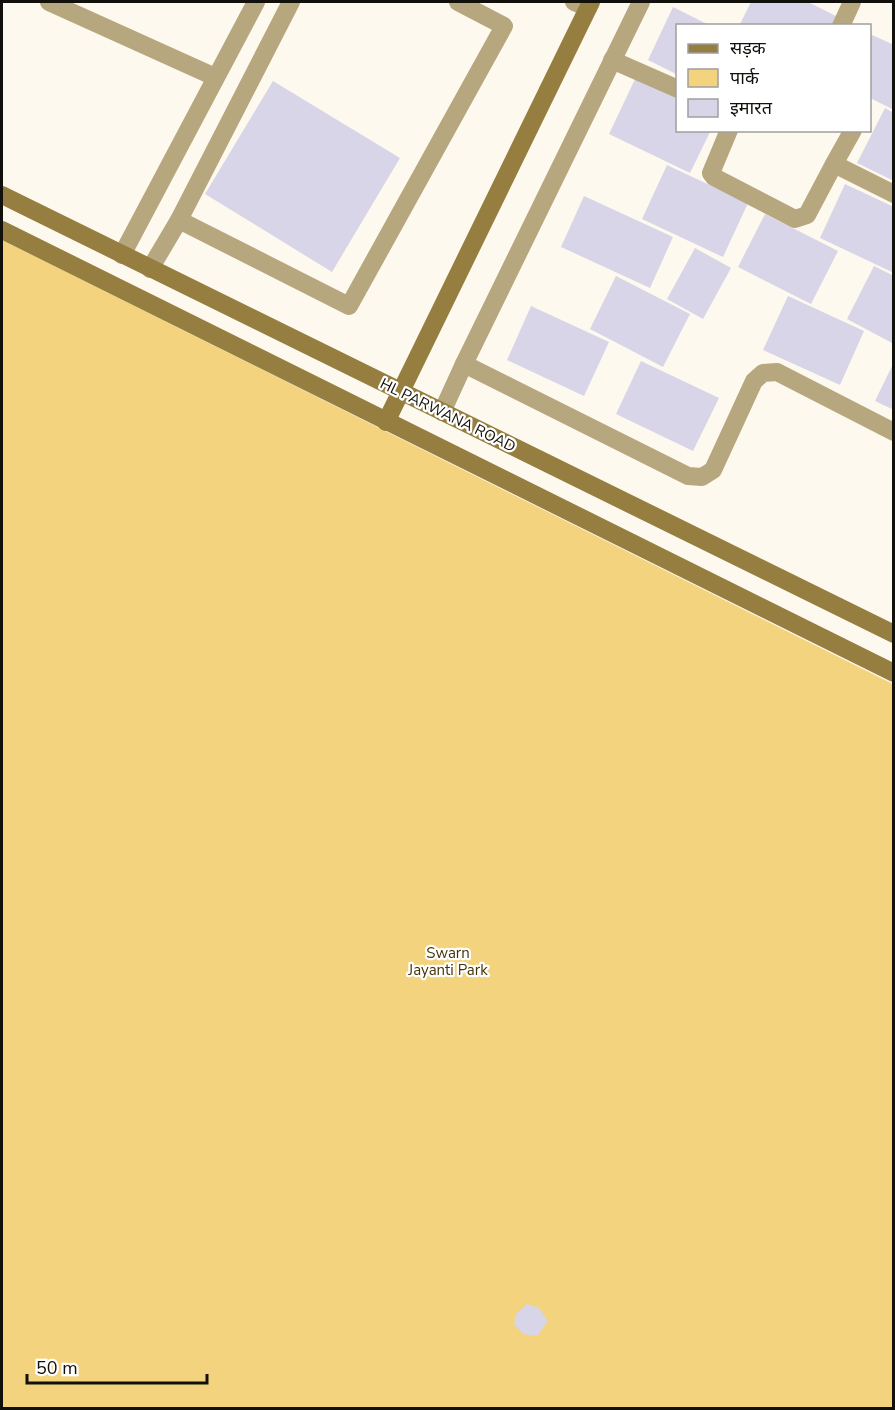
<svg xmlns="http://www.w3.org/2000/svg" width="895" height="1410" font-family="'Nunito Sans','Noto Sans Devanagari',sans-serif">
  <style>
    .green { fill: #f3d37e }
    .building { fill: #d8d5e8 }
    .lines { fill: none; stroke-linecap: round; stroke-linejoin: round }
    .street { stroke: #b6a77f; stroke-width: 18 }
    .secondary { stroke: #957e3f; stroke-width: 18 }
    .labels { text-anchor: middle; dominant-baseline: central; stroke-width: 4.5; stroke-linejoin: round; paint-order: stroke }
    .street-label { font-size: 15px; fill: #12100a; stroke: #fff }
    .park-label { font-size: 15px; fill: #443508; stroke: #fff }
  </style>
  <rect width="100%" height="100%" fill="#fef9ee"/>
  <path class="green" d="M2,240L893,684V1408H2Z"/>
  <g class="building">
    <path d="M751,2H808L838,17L833,26H739Z"/>
    <path d="M673,7L711,26H678V75L648,60Z"/>
    <path d="M870,34L894,45V110L870,98Z"/>
    <path d="M637,75L678,95V130H711L690,173L609,134Z"/>
    <path d="M273,81L400,158L332,272L205,194Z"/>
    <path d="M885,108L894,113V181L857,163Z"/>
    <path d="M667,165L748,203L723,257L642,219Z"/>
    <path d="M845,184L894,207V273L820,238Z"/>
    <path d="M584,196L673,237L650,288L561,247Z"/>
    <path d="M765,214L838,251L811,304L738,267Z"/>
    <path d="M695,248L731,268L703,319L667,299Z"/>
    <path d="M874,266L894,276V344L847,319Z"/>
    <path d="M616,276L690,314L663,367L590,329Z"/>
    <path d="M788,296L864,331L840,385L763,350Z"/>
    <path d="M531,306L609,342L584,396L507,360Z"/>
    <path d="M641,361L719,398L693,451L616,414Z"/>
    <path d="M894,362V410L875,401Z"/>
    <path d="M527,1304L539,1308L548,1321L537,1336L523,1334L514,1324L516,1314Z"/>
  </g>
  <g class="lines">
    <g class="street">
      <path d="M49,2L215,77"/>
      <path d="M574,2L588,8"/>
      <path d="M641,2L464,364L688,476L702,477L713,470L754,381L763,373L777,372L894,432"/>
      <path d="M841,26L852,2"/>
      <path d="M612,60L678,89"/>
      <path d="M729,130L711,173L714,177L795,219L807,215L834,164"/>
      <path d="M853,130L834,164L894,194"/>
      <path d="M179,220L349,306L504,26L458,2"/>
      <path d="M122,255L256,2"/>
      <path d="M150,269L179,220L291,2"/>
      <path d="M442,412L464,364"/>
    </g>
    <g class="secondary">
      <path d="M2,195L894,634"/>
      <path d="M2,230L894,673"/>
      <path d="M386,422L591,2"/>
    </g>
  </g>
  <g class="labels">
    <g class="street-label">
      <text transform="translate(448 415) rotate(26)">HL PARWANA ROAD</text>
    </g>
    <g class="park-label">
      <text x="448" y="953">Swarn<tspan x="448" dy="17">Jayanti Park</tspan></text>
    </g>
  </g>
  <rect width="895" height="1410" fill="none" stroke="#12100a" stroke-width="6"/>
  <rect x="676" y="24" width="195" height="108" fill="#ffffff" stroke="#a09f9d" stroke-width="1.5"/>
  <rect x="688" y="44" width="30" height="9" fill="#957e3f" stroke="#a09f9d" stroke-width="1.5"/>
  <text x="730" y="54" font-size="18" fill="#12100a">सड़क</text>
  <rect x="688" y="69" width="30" height="18" fill="#f3d37e" stroke="#a09f9d" stroke-width="1.5"/>
  <text x="730" y="84" font-size="18" fill="#12100a">पार्क</text>
  <rect x="688" y="99" width="30" height="18" fill="#d8d5e8" stroke="#a09f9d" stroke-width="1.5"/>
  <text x="730" y="114" font-size="18" fill="#12100a">इमारत</text>
  <path d="M27 1374v9h180v-9" fill="none" stroke="#12100a" stroke-width="3"/>
  <text x="36" y="1374" font-size="18" fill="#12100a" stroke="#ffffff" stroke-width="4.5" paint-order="stroke">50 m</text>
</svg>
